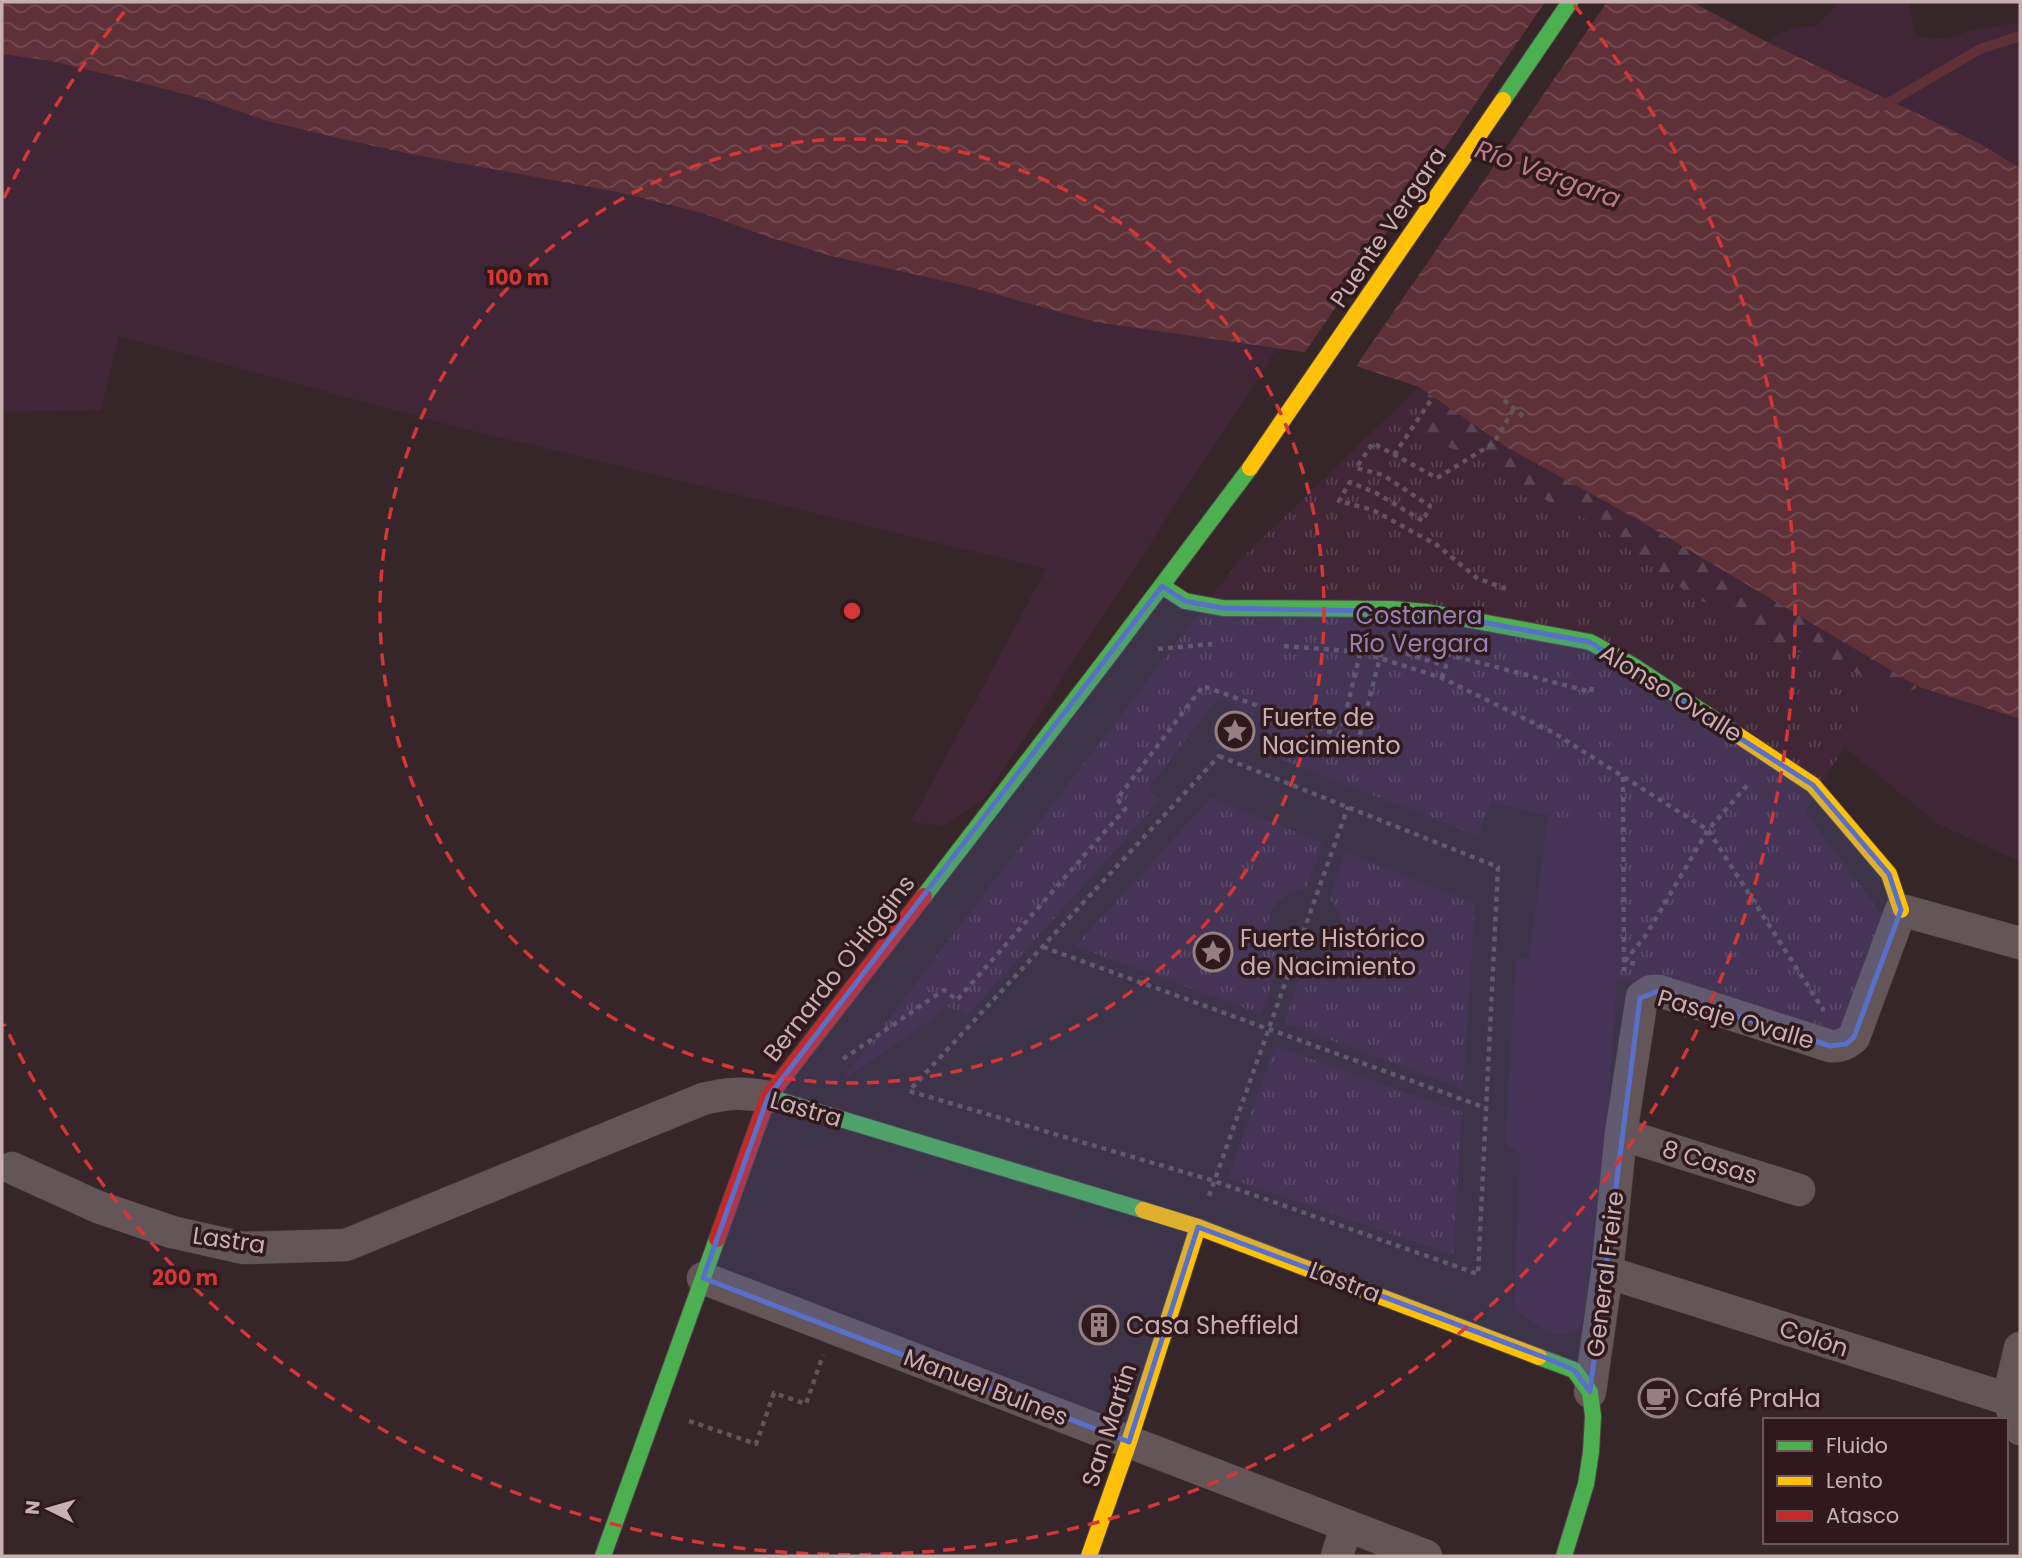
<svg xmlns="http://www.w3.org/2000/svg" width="2022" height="1558" font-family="Poppins,sans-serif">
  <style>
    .grass { fill: #402637 }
    .forest { fill: url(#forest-firs) }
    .park { fill: url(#park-tufts) }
    .water { fill: url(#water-waves) }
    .pier { fill: #362629 }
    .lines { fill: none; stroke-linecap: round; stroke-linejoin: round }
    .stream { stroke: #5e3038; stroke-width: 10 }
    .street-casing { stroke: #4f4245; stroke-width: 33 }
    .fast-casing { stroke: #4f4245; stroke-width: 18 }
    .slow-casing { stroke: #4f4245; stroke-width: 18 }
    .jam-casing { stroke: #4f4245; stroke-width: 18 }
    .path { stroke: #615558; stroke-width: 4.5; stroke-dasharray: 5 5; stroke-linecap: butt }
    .street { stroke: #645658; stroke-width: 32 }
    .fast { stroke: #4caf50; stroke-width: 16 }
    .slow { stroke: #ffc107; stroke-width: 16 }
    .jam { stroke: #c62828; stroke-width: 16 }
    .marked { fill: #5970cb; fill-opacity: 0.2; stroke: #5970cb; stroke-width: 5; stroke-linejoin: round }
    .ring { fill: none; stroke: #d53636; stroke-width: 3.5; stroke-dasharray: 12 9 }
    .labels { text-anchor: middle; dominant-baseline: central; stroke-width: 7; stroke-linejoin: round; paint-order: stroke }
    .street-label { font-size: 24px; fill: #c8afb2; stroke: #30191d }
    .park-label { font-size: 24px; fill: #9783af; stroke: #30191d }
    .poi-label { font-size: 24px; fill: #c8afb2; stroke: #30191d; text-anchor: start }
    .water-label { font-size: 26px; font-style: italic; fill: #b77c87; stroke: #30191d }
    .centre { fill: #d53636; stroke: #30191d; stroke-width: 3.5 }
    .ring-label { font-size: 21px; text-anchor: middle; font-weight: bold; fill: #d53636; stroke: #30191d; stroke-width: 7; stroke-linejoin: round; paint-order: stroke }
  </style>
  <defs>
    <pattern id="forest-firs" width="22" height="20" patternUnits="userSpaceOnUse" patternTransform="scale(1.75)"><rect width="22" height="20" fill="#402637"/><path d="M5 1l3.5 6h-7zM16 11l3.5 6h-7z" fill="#5a4352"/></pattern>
    <pattern id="park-tufts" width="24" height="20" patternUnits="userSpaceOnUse" patternTransform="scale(1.75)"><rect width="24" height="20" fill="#402637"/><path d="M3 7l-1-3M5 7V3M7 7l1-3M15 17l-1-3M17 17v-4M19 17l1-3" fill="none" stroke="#5a4352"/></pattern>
    <pattern id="water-waves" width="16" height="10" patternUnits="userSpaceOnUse" patternTransform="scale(1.75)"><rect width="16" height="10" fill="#5e3038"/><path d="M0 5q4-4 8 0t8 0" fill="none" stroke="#744b52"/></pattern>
  </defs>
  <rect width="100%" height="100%" fill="#362629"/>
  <g class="grass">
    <path d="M1836,2H1909L1915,36L1944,39L1972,30L2020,22V168L1979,143L1767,42L1790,28L1817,26L1835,7Z"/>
    <path d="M2,54L51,61L130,80L203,99L267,121L342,139L410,154L617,192L702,213L768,237L831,256L962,285L1095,322L1278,347L984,799L944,826L911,822L1046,569L461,428L119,336L101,410L2,412Z"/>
    <path d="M1869,680L1874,684L1901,695L1919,687L2020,719V862L1938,824L1844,747Z"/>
    <path d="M1548,815L1616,836L1617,977L1608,1114L1584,1314L1578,1331C1555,1344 1532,1321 1514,1309L1520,1153L1505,1143L1516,959L1529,957Z"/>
  </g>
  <path class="forest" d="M1419,387L1508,448L1640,521L1919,687L1901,696L1874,684L1850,670L1809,655L1779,648L1721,610L1693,597L1592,522L1510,483L1480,460L1430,440L1420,431L1418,418L1422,396Z"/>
  <g class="park">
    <path d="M1419,387L1422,396L1418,418L1420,431L1430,440L1480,460L1510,483L1592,522L1693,597L1721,610L1779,648L1809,655L1850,670L1869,680L1844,747L1805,812L1888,923L1841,1032L1788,1037L1617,977L1616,836L1548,815L1491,803L1478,836L1260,751L1269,725L1219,697L1148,788L1160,800L967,1016L949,1007L841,1081L1239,561Z"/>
    <path d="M1211,798L1324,843L1306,889C1268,894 1256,929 1282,957L1261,1014L1075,946Z"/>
    <path d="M1345,852L1475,904L1463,1089L1284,1023L1304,965C1343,960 1354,926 1329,898Z"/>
    <path d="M1275,1046L1462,1112L1453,1255L1228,1178Z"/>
  </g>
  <path class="water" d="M2,2H1692L1767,42L1979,143L2020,168V719L1919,687L1640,521L1508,448L1419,387L1323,355L1095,322L962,285L831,256L768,237L702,213L617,192L410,154L342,139L267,121L203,99L130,80L51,61L2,54Z"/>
  <path class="pier" d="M1545,2H1607L1354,369L1322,358L1303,355Z"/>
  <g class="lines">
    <path class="stream" d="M1881,107L1980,49L2020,36"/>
    <defs>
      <g id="street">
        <path d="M1621,1134L1799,1190"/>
        <path d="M12,1168L98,1207L172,1232L243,1248L346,1245L703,1099C726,1093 744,1092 768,1097"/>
        <path d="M1607,1272L2020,1403"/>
        <path d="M703,1278L1426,1556"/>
        <path d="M2020,1348L2008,1399L2020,1429"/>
        <path d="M1590,1392L1607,1272L1621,1134L1642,997L1651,991H1659L1830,1046C1840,1047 1847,1044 1854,1037L1901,910L2020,943"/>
        <path d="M1337,1556L1346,1527"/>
      </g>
      <g id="fast">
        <path d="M1503,100L1570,2"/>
        <path d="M1162,586L1185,601L1223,608L1393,609L1427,612L1590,642L1632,665L1736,734"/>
        <path d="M924,896L1111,653L1250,468"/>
        <path d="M768,1097L1143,1210"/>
        <path d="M1539,1357L1574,1370L1590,1392L1593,1416L1591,1452L1586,1484L1564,1556"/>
        <path d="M603,1556L717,1239"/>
      </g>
      <g id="slow">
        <path d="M1250,468L1503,100"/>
        <path d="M1736,734L1813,785L1889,874L1901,910"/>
        <path d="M1143,1210L1198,1227L1539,1357"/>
        <path d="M1089,1556L1129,1442L1198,1227"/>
      </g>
      <path id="jam" d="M717,1239L768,1097L924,896"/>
    </defs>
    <use href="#street" class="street-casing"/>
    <use href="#fast" class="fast-casing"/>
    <use href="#slow" class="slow-casing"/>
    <use href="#jam" class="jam-casing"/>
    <g class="path">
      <path d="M1504,400L1524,417"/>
      <path d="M1394,455L1431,400"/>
      <path d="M1506,589L1477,578L1437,545L1373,510L1339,501L1350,482L1376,493L1423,521L1430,506L1383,475L1356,468L1373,443L1437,478L1494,443L1514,408"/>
      <path d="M1407,644L1405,653L1446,666L1442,678"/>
      <path d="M1284,646L1361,652L1442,678L1554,733L1708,830L1824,1011"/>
      <path d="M1158,649L1212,644"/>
      <path d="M1446,654L1591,692L1593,683"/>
      <path d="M1340,736L1363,642"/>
      <path d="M1219,756L1498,867L1478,1274L1214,1181L909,1091Z"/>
      <path d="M1623,777L1624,971"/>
      <path d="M1043,947L1486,1108"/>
      <path d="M1635,964L1625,961L1646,935L1708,830L1750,782"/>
      <path d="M843,1059L944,990L957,1000L1125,809L1117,799L1203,686L1358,742L1384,642"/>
      <path d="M1209,1196L1348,807"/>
      <path d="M689,1421L756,1444L774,1393L806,1404L823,1355"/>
    </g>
    <use href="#street" class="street"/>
    <use href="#fast" class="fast"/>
    <use href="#slow" class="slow"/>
    <use href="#jam" class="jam"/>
  </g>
  <path class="marked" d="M1162,586L1185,601L1223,608L1427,612L1590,642L1813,785L1889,874L1901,910L1854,1037L1846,1044L1830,1046L1659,991L1640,998L1590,1392L1574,1370L1546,1358L1198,1227L1129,1442L703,1278L768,1097Z"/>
  <g class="ring">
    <circle cx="852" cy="611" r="472"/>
    <path d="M4 198A943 943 0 0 1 130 5M1574 5A943 943 0 1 1 4 1024"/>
  </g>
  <defs>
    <symbol id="sight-ring" viewBox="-11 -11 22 22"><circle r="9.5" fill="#30191d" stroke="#957f82" stroke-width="1.5"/><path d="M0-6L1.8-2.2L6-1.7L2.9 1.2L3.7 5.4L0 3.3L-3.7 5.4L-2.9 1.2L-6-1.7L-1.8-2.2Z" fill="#957f82"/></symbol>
    <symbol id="building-ring" viewBox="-11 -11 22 22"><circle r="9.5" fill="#30191d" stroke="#957f82" stroke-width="1.5"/><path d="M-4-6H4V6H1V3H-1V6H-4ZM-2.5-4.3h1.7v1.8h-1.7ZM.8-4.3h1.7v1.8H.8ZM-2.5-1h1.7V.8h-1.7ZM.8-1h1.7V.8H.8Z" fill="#957f82"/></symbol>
    <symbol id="cafe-ring" viewBox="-11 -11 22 22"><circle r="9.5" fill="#30191d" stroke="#957f82" stroke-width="1.5"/><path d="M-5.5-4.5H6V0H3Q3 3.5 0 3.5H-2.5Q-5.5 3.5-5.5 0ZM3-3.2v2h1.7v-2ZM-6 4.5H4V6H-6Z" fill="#957f82"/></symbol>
  </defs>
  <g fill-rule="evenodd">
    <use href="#sight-ring" x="1213" y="709" width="44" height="44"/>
    <use href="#sight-ring" x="1191" y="930" width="44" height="44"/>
    <use href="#building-ring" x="1077" y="1303" width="44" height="44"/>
    <use href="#cafe-ring" x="1636" y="1376" width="44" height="44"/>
  </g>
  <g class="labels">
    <g class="street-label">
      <text transform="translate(1388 227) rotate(-56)">Puente Vergara</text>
      <text transform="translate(1671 693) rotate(32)">Alonso Ovalle</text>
      <text transform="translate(839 968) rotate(-52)">Bernardo O'Higgins</text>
      <text transform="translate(1736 1019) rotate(16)">Pasaje Ovalle</text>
      <text transform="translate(806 1109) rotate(16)">Lastra</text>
      <text transform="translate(1710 1162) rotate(17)">8 Casas</text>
      <text transform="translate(229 1240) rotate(8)">Lastra</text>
      <text transform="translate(1605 1274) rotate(-83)">General Freire</text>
      <text transform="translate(1345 1282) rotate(21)">Lastra</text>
      <text transform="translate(1814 1338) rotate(18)">Colón</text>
      <text transform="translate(986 1387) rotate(21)">Manuel Bulnes</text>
      <text transform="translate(1109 1425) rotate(-72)">San Martín</text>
    </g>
    <g class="park-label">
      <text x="1419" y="615">Costanera<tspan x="1419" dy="28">Río Vergara</tspan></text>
    </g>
    <g class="poi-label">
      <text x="1262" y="717">Fuerte de<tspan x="1262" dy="28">Nacimiento</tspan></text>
      <text x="1240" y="938">Fuerte Histórico<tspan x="1240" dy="28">de Nacimiento</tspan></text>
      <text x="1126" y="1325">Casa Sheffield</text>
      <text x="1685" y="1398">Café PraHa</text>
    </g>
    <g class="water-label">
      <text transform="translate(1548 174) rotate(20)">Río Vergara</text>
    </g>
  </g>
  <circle cx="852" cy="611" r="10" class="centre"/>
  <g class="ring-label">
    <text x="518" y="285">100 m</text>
    <text x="185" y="1285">200 m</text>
  </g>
  <rect width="2022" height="1558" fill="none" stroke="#c8afb2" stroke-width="7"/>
  <rect x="1763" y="1418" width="245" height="126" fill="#30191d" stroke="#6d5559" stroke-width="2"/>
  <rect x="1777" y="1441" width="35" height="10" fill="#4caf50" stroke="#6d5559" stroke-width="2"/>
  <text x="1826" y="1453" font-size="21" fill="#c8afb2">Fluido</text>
  <rect x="1777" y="1476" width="35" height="10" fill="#ffc107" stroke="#6d5559" stroke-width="2"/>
  <text x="1826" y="1488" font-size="21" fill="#c8afb2">Lento</text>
  <rect x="1777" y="1511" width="35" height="10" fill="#c62828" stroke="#6d5559" stroke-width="2"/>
  <text x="1826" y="1523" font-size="21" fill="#c8afb2">Atasco</text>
  <g transform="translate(49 1509) rotate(275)" stroke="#30191d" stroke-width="5" paint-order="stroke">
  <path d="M0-5L12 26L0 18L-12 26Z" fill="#c8afb2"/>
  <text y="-10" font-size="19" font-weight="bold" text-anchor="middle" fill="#c8afb2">N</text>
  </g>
</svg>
